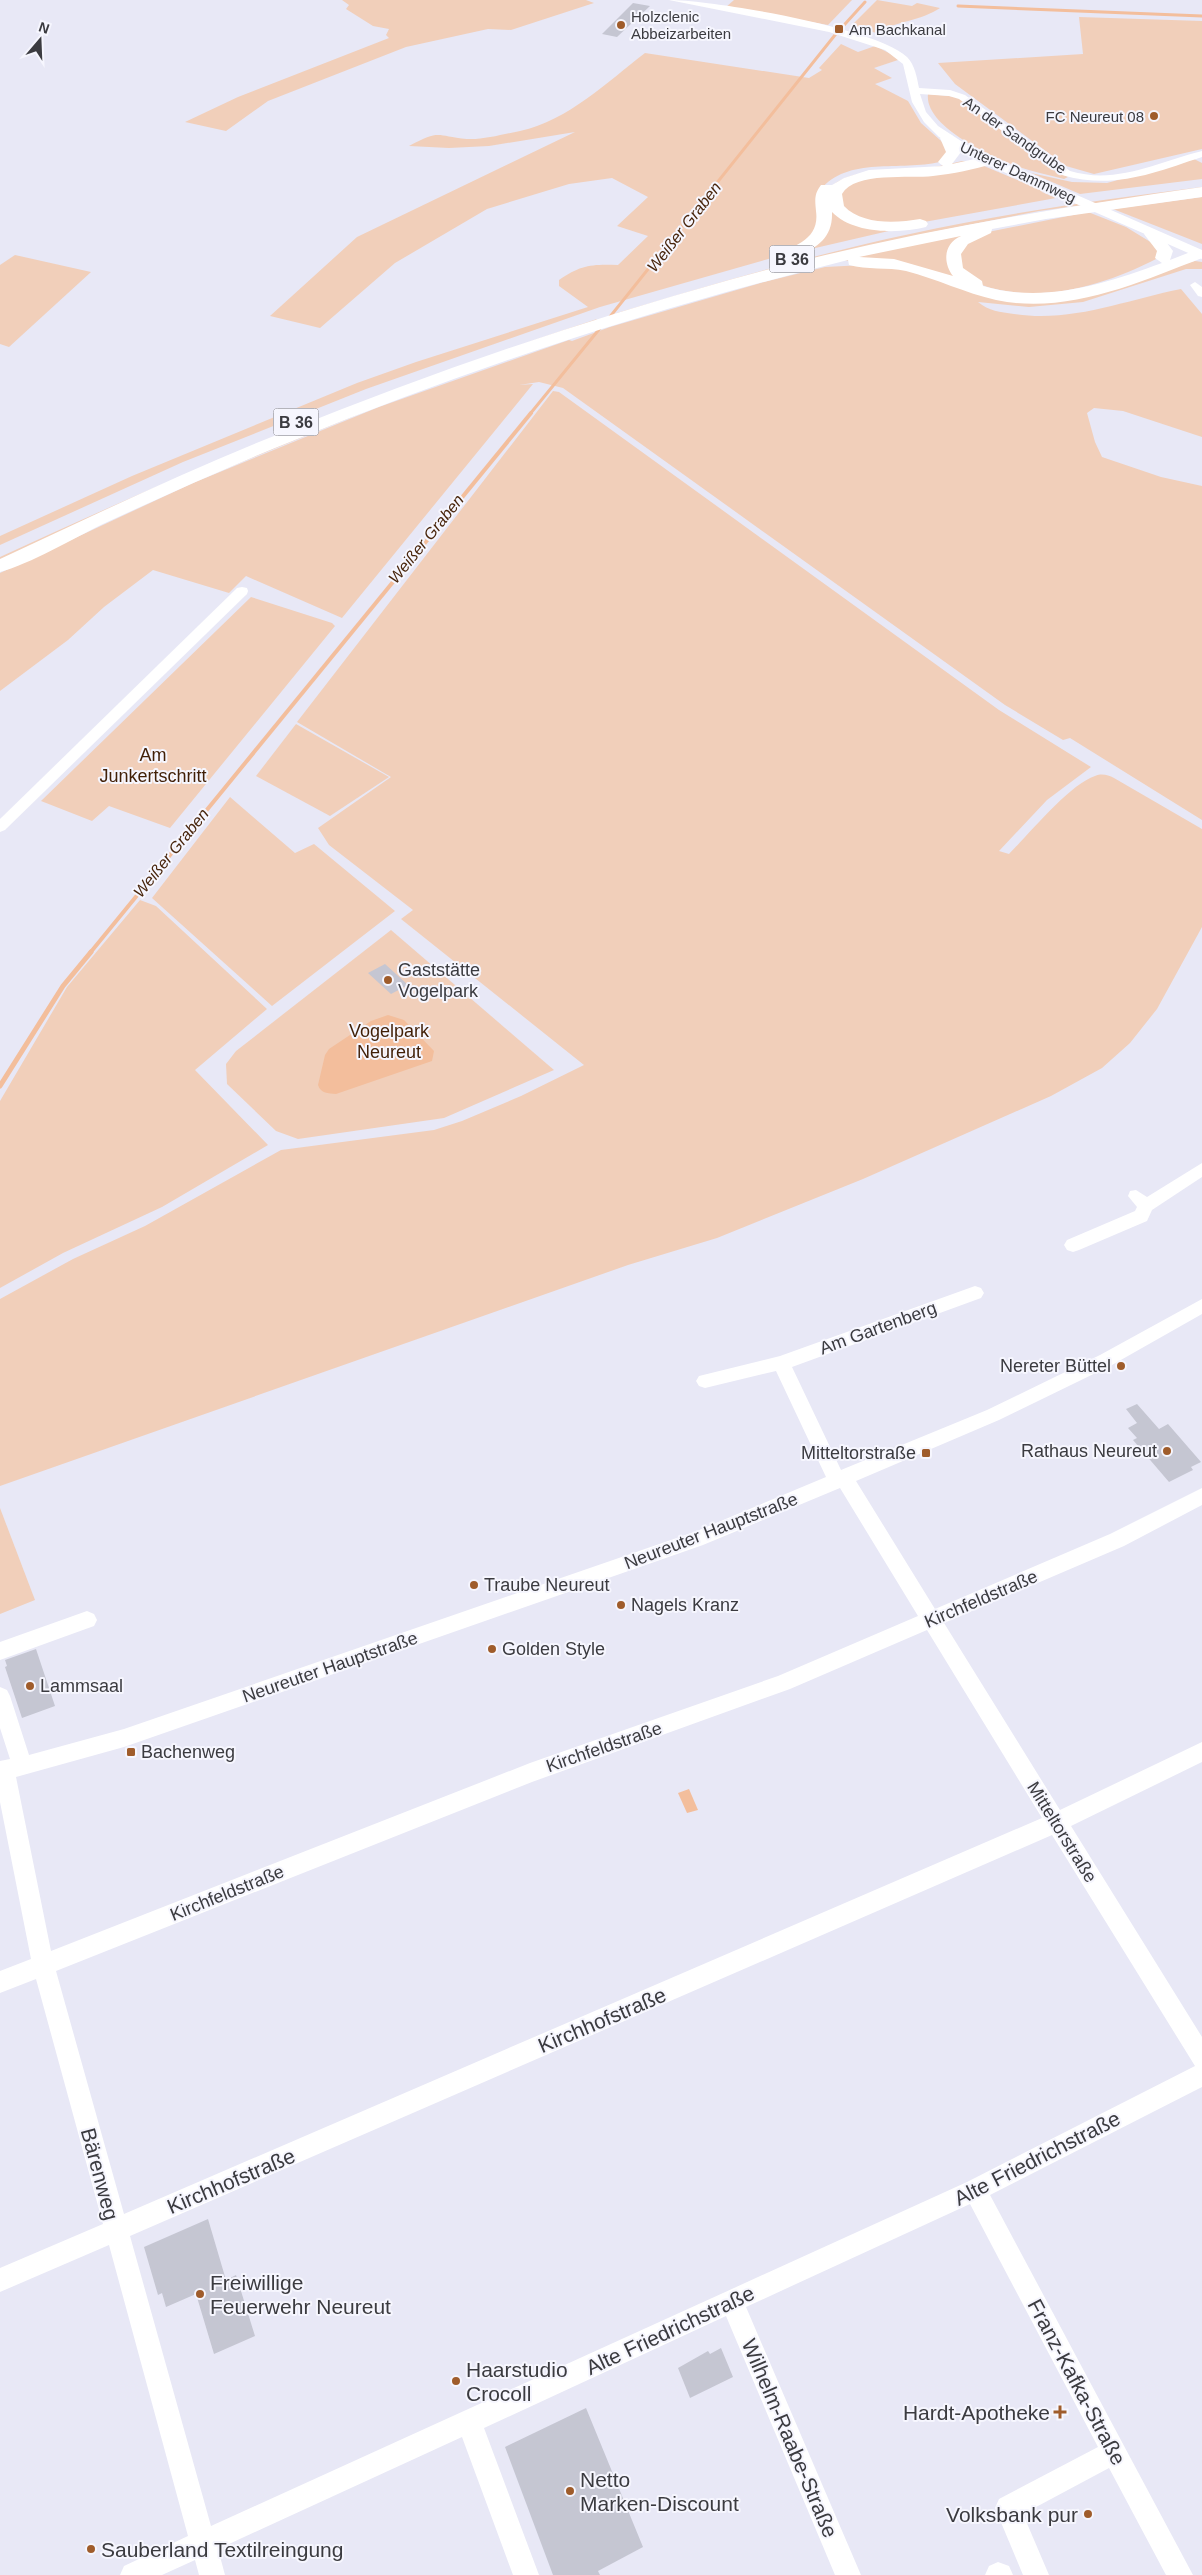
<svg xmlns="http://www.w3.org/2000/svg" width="1202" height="2575" font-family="Helvetica,sans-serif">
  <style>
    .green { fill: #f1cfba }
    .water { fill: #f3be9c }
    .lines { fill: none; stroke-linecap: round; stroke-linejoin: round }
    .stream-far2 { stroke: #f3be9c; stroke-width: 3 }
    .stream-far1 { stroke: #f3be9c; stroke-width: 4 }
    .stream { stroke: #f3be9c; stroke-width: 5 }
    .building { fill: #c5c6d2 }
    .minor { fill: #fff; fill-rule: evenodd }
    .major { fill: #fff; fill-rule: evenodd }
    .highway { fill: #fff; fill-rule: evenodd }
    .poi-dot { fill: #9f5c2b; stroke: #f6f6fe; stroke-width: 2 }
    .labels { text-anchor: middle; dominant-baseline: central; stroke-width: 4; stroke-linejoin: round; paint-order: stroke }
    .far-poi-label { font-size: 15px; fill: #3b3b40; stroke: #f6f6fe; text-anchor: start }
    .far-street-label { font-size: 15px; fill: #3b3b40; stroke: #f6f6fe }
    .far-water-label { font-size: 16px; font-style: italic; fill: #48250c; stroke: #f6f6fe }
    .shield { fill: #f6f6fe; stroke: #737379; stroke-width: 1 }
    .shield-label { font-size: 16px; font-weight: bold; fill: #3b3b40 }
    .park-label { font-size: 18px; fill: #411f06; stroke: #f6f6fe }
    .poi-label { font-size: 18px; fill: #3b3b40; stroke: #f6f6fe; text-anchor: start }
    .street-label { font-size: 18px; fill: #3b3b40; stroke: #f6f6fe }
    .near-street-label { font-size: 21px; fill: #3b3b40; stroke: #f6f6fe }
    .near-poi-label { font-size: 21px; fill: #3b3b40; stroke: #f6f6fe; text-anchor: start }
  </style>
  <rect width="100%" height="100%" fill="#e8e8f6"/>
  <g class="green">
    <path d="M342,0H586L594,3L511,30L488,29L406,47L268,101L226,131L185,122L238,97L389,38L386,35L389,29L373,26L346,9L349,5Z"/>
    <path d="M734,0H852L828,25L726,7Z"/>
    <path d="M877,0L912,6L917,3L940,8C921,21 896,21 876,33L852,25Z"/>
    <path d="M1079,17L1202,21V149L1094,174L1066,166L955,84L938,63L1083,54Z"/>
    <path d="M841,44L858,52L875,46L901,59L874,68L892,78L875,84L908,101L921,123L949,148L943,161C906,172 851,156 823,187L816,235L779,256L600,307L366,389L183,462L0,545V536L132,476L357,383L416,362L588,307L559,286V280C581,265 591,264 618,265L648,236L617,226L648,197L612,178L569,184L487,209L395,263L320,328L270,316L357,237L575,132L489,146L449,148L409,146C441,129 435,136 467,139C483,140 504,134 520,131C569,120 607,82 645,53L809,78L822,70L819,68Z"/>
    <path d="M928,94L959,97L1051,169L1068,177L1064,179C1050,175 1034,172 1019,167C994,158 924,127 928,94Z"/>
    <path d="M1194,159L1202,163V179L1080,194L1031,173L1072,182L1107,183Z"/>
    <path d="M962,161H972C938,176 841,160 829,198C832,227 874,224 893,230L811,249C838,229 825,221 826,195C838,167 895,171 920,169C934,168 948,164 962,161Z"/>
    <path d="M984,166L1044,191L1042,192L1056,198L913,224L872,223L843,210L839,191L861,179Z"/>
    <path d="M1202,187V189L1039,211L928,233L615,316L617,313C714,284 811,255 910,234C1006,213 1104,199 1202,187Z"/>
    <path d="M1202,197V244L1113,209Z"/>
    <path d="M1088,212L1126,227L1157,246L1158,258C1109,283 1054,301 1000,290C989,288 973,283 965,275C961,270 959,263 956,258L961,247L988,232Z"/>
    <path d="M968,232L954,244L964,280L844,260Z"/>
    <path d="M15,255L91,272L9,347L0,344V265Z"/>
    <path d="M1195,261L1202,262V269H1186L1083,302L1029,307L978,302C989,311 1000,312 1014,314C1072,323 1125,300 1181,289L1202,314V437L1123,411L1094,408L1087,413L1095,442L1102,457L1161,477L1202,486V820L1070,738L1063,740L1005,705L563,388L539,382L519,385L533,384L342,618L246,576L229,593L153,570L104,607L68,640L0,691V573L193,483L379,407L569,340L572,341L610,327L764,282L825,267L883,264L1032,301Z"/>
    <path d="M597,319L594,323L535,342L0,561V557C196,466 391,387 597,319Z"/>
    <path d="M553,391L559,392L999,710L1091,767L1047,800L999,851L1009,854C1029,834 1070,784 1095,776C1102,773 1108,775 1114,778L1202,829V927L1157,1009L1130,1043L1102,1068L1051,1096L863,1179L717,1238L628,1265L0,1486V1299L73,1259L145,1226L281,1150L434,1130L462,1121L521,1096L584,1065L401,919L413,910L329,845L318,828L391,777L297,722Z"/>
    <path d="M251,597L332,623L335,626L170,828L109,806L92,821L41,801Z"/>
    <path d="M296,724L389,777L330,816L256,776Z"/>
    <path d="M230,797L295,853L314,844L395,911L272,1006L152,898Z"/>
    <path d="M140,900L156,906L267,1009L195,1070L268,1145L162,1207L63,1253L0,1288V1101L67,987Z"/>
    <path d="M391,930L554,1070L444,1118L298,1139L276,1131L227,1084L226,1064L236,1051Z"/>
    <path d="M0,1508L35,1600L0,1614Z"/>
  </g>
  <g class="water">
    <path d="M388,1015L404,1020L434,1051L432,1061L336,1094C328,1093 321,1094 318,1085L325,1055L329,1049L371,1021Z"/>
    <path d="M689,1789L698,1810L687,1813L678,1793Z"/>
  </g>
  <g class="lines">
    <g class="stream-far2">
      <path d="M958,6L1202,16"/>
      <path d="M609,318L835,35L865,2"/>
      <path d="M530,414L601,327"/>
    </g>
    <path class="stream-far1" d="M90,953L531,413"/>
    <path class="stream" d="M0,1086L63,986L91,952"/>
  </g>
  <g class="building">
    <path d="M633,3L650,6L617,37L602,34Z"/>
    <path d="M385,964L408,985L391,994L368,973Z"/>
    <path d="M1137,1404L1159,1429L1168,1424L1201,1462L1191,1467L1193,1470L1169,1482L1133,1440L1137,1438L1128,1428L1137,1423L1126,1409Z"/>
    <path d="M36,1649L55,1706L22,1718L5,1667L7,1666L5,1660Z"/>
    <path d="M208,2219L226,2280L236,2275L255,2336L214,2354L196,2294L166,2307L162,2293L158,2295L144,2247Z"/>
    <path d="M721,2348L733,2377L690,2398L678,2368L708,2351L710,2354Z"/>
    <path d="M586,2408L643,2547L598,2571L600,2575H553L505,2447Z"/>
  </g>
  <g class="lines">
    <g class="minor">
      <path d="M669,0C713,0 877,28 907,57C915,65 917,78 919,88L950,90L965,95L1070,171C1117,185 1157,162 1202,151V157C1153,173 1114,190 1062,175L959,99L949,96L920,94L926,112L938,126L984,156L975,158L939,137L924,122L912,102L903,64L885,50L829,32Z"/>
      <path d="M1195,282L1202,287V297L1198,296L1190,285Z"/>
      <path d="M242,587L247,588L248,591L247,594L5,830L0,832V819L237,588Z"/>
      <path d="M1202,1163V1177L1152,1210L1147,1221L1079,1250L1073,1252L1067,1250L1064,1245L1067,1240L1135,1211L1137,1207L1128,1196L1130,1191L1136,1190L1147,1197Z"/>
      <path d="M975,1286L981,1288L984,1293L981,1298L792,1367L841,1470L987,1410L1100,1355L1202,1299V1314L1112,1365L999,1420L856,1481L935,1609L1110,1534L1202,1488V1505L1124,1546L944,1623L1060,1810L1202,1742V1762L1071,1826L1202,2037V2087L990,2195L1193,2575H1166L1109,2468L1023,2514L1049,2575H1023L995,2508L999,2499L1098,2447L970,2204L746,2307L861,2575H835L726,2316L484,2428L539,2575H513L462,2437L218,2549L225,2575H199L195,2560L162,2575H120L124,2566L188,2536L109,2245L0,2292V2268L103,2224L36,1979L0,1993V1971L31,1959L0,1802V1761L10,1759L0,1728V1687L7,1690L10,1696L29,1755L124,1729L697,1531L826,1477L776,1371L705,1388L699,1386L696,1381L699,1376L780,1356ZM840,1488L918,1616L778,1676L530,1763L51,1951L16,1777L124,1747L703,1545ZM927,1630L1042,1818L124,2214L56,1971L532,1782L790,1689ZM1052,1835L1195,2066L967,2182L211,2526L130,2236Z"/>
      <path d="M87,1611L94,1614L97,1620L94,1626L0,1660V1642Z"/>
      <path d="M998,2562L1009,2566L1013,2575H985L989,2566Z"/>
    </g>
    <path class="major" d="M979,152L1202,250V259L974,159L973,156L974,153Z"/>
    <g class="highway">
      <path d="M947,134L952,135L961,152L952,164L988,156L996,161L993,164C974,169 953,174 933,176C910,179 855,171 842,194L844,206C862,225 896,223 920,219L926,221L928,224L926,227C898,234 853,234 832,212C833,238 817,248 795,257C787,261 781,265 772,262L770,259L772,256C794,246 820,240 816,211C815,200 814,194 821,185H832L844,178L869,170L943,166L938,162L946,152L940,138Z"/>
      <path d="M1202,187V197L1046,219L992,229L991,233L968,244L961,254L963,268L982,281L983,286C1044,304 1104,284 1162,263L1155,258L1157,251L1144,234L1146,231H1158L1173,251L1170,260L1193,251L1202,250V258C1138,283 1066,315 996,300C965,293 937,279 906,271C887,267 867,270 849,265L848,260C660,307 475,366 295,440C230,466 166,495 103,524C74,538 30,564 0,572V559C94,515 188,470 284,432C430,373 578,322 729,280C884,236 1043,210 1202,187ZM961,236C943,244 943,263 953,276L894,259L859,257Z"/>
    </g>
  </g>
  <g class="poi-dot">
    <circle cx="621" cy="25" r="5"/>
    <rect x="834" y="24" width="10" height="10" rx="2.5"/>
    <circle cx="1154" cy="116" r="5"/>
    <circle cx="388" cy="980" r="5"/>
    <circle cx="1121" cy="1366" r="5"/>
    <circle cx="1167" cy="1451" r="5"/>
    <rect x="921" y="1448" width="10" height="10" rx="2.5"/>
    <circle cx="474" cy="1585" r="5"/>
    <circle cx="621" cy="1605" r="5"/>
    <circle cx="492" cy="1649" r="5"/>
    <circle cx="30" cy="1686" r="5"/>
    <rect x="126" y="1747" width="10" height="10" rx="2.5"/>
    <circle cx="200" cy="2294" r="5"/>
    <circle cx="456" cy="2381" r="5"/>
    <path d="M1057.5 2404.5h5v5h5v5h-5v5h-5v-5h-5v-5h5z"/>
    <circle cx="570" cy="2491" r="5"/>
    <circle cx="1088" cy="2514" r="5"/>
    <circle cx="91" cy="2549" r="5"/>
  </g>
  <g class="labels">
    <g class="far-poi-label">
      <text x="631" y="16">Holzclenic<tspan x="631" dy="17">Abbeizarbeiten</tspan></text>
      <text x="849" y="29">Am Bachkanal</text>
      <text x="1144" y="116" text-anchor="end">FC Neureut 08</text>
    </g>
    <g class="far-street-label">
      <text transform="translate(1015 135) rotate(35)">An der Sandgrube</text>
      <text transform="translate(1018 172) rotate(25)">Unterer Dammweg</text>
    </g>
    <g class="far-water-label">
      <text transform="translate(684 227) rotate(-52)">Weißer Graben</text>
      <text transform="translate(426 539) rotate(-51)">Weißer Graben</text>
      <text transform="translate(171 853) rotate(-51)">Weißer Graben</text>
    </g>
    <g class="shield">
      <rect x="769.5" y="245.5" width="45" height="27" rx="4"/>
      <rect x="273.5" y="408.5" width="45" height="27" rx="4"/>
    </g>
    <g class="shield-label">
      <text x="792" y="259">B 36</text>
      <text x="296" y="422">B 36</text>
    </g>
    <g class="park-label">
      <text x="153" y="755">Am<tspan x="153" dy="21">Junkertschritt</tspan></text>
      <text x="389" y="1031">Vogelpark<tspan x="389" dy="21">Neureut</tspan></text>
    </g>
    <g class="poi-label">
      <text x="398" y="970">Gaststätte<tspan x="398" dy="21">Vogelpark</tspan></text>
      <text x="1111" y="1366" text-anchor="end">Nereter Büttel</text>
      <text x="1157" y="1451" text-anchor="end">Rathaus Neureut</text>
      <text x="916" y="1453" text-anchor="end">Mitteltorstraße</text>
      <text x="484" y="1585">Traube Neureut</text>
      <text x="631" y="1605">Nagels Kranz</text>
      <text x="502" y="1649">Golden Style</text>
      <text x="40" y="1686">Lammsaal</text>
      <text x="141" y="1752">Bachenweg</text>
    </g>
    <g class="street-label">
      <text transform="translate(878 1328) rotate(-20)">Am Gartenberg</text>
      <text transform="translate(711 1531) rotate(-21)">Neureuter Hauptstraße</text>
      <text transform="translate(981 1599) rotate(-23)">Kirchfeldstraße</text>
      <text transform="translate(330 1667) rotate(-19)">Neureuter Hauptstraße</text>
      <text transform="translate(604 1747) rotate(-19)">Kirchfeldstraße</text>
      <text transform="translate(1062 1832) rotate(58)">Mitteltorstraße</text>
      <text transform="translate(227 1893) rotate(-22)">Kirchfeldstraße</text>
    </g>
    <g class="near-street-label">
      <text transform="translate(602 2020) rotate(-23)">Kirchhofstraße</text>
      <text transform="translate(1037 2158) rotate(-27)">Alte Friedrichstraße</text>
      <text transform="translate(100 2174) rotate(75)">Bärenweg</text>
      <text transform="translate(231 2181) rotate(-23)">Kirchhofstraße</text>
      <text transform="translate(670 2330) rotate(-25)">Alte Friedrichstraße</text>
      <text transform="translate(1077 2382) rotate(62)">Franz-Kafka-Straße</text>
      <text transform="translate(790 2438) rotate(67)">Wilhelm-Raabe-Straße</text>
    </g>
    <g class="near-poi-label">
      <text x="210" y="2282">Freiwillige<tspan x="210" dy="24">Feuerwehr Neureut</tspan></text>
      <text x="466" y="2369">Haarstudio<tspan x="466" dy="24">Crocoll</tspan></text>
      <text x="1050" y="2412" text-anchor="end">Hardt-Apotheke</text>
      <text x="580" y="2479">Netto<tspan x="580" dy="24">Marken-Discount</tspan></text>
      <text x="1078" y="2514" text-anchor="end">Volksbank pur</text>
      <text x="101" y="2549">Sauberland Textilreingung</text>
    </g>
  </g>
  <g transform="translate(40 40) rotate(19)" stroke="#f6f6fe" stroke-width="4" paint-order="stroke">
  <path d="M0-4L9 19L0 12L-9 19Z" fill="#3b3b40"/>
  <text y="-8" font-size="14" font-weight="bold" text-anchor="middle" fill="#3b3b40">N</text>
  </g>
</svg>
